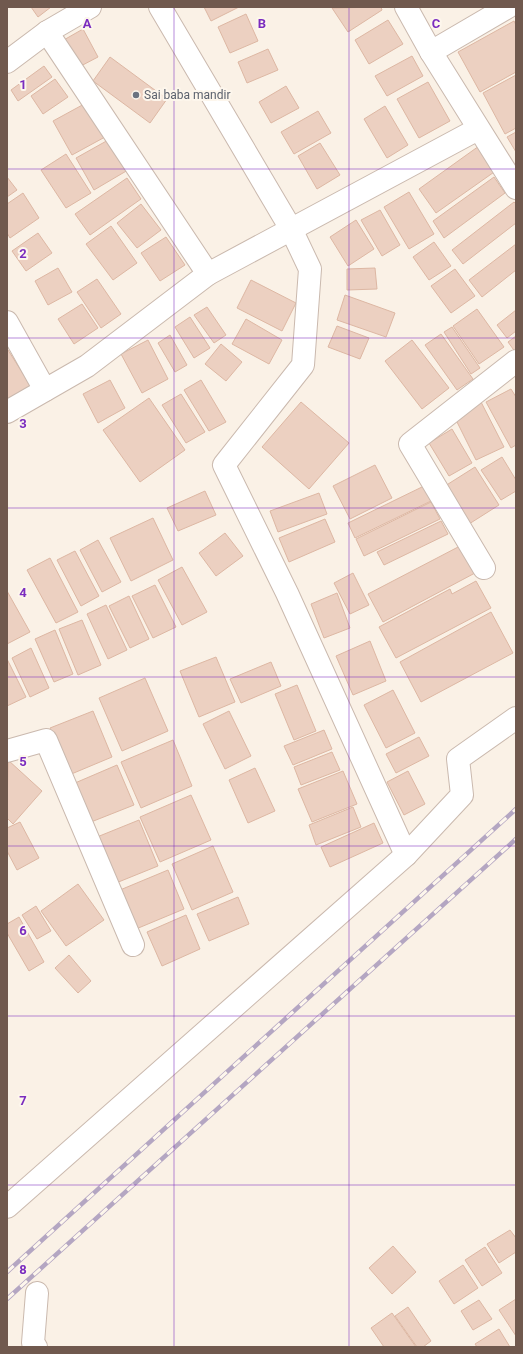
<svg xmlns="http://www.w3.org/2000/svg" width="523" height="1354" font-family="Roboto,sans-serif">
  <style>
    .building { fill: #ecd0c1; stroke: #ddb7a3 }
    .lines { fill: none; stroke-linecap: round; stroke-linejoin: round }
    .minor-casing { stroke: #cab9ae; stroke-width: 24 }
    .minor { stroke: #fff; stroke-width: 22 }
    .rail-casing { stroke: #b4a6c2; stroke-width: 4.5 }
    .rail { stroke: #fdf6ec; stroke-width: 3; stroke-dasharray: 9; stroke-linecap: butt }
    .grid { fill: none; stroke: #7b2cbf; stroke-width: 1; stroke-opacity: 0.55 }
    .worship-dot { fill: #6b7280; stroke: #fdf6ec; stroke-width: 1.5 }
    .labels { text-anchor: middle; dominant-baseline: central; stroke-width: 4; stroke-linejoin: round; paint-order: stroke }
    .worship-label { font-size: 12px; fill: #5b616d; stroke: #fdf6ec; text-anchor: start }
    .grid-label { font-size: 13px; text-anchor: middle; font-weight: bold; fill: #7b2cbf; stroke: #fdf6ec; stroke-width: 4; stroke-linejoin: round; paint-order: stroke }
  </style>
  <rect width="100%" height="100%" fill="#faf1e6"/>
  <g class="building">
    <path d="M31,7H51L38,17Z"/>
    <path d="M204,7H239L211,21Z"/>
    <path d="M381,7L382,10L348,32L332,8Z"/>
    <path d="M246,14L258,41L230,53L218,27Z"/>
    <path d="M388,20L403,44L369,64L355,40Z"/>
    <path d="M514,21L516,25V72L480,92L458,52Z"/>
    <path d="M83,29L98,57L77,68L62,41Z"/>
    <path d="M268,49L278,70L247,83L238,62Z"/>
    <path d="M412,56L423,76L387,96L375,76Z"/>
    <path d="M110,57L167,99L150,123L93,81Z"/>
    <path d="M44,66L52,77L18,101L11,90Z"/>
    <path d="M516,75V128L505,134L483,93Z"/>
    <path d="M55,79L68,97L43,114L31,96Z"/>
    <path d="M428,82L450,121L419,138L397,99Z"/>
    <path d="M286,86L299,108L271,123L259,102Z"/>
    <path d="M86,103L105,137L72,155L53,121Z"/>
    <path d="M385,106L408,145L387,158L364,119Z"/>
    <path d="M318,111L331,133L294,154L281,132Z"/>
    <path d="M516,132V152L507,137Z"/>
    <path d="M110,139L128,170L94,190L76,158Z"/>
    <path d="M320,143L340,175L317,189L298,156Z"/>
    <path d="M479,146L497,170L436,213L419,189Z"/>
    <path d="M66,154L91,193L66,208L41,170Z"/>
    <path d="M7,177L17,190L7,197Z"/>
    <path d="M494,177L505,193L444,238L433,221Z"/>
    <path d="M127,178L141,199L90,235L75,214Z"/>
    <path d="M409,192L434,234L409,249L384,207Z"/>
    <path d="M23,193L39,218L10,238L7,233V204Z"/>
    <path d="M514,202L516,204V223L463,264L452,250Z"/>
    <path d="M141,204L161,230L137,248L117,223Z"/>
    <path d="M380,210L400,245L382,256L361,220Z"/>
    <path d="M356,220L374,249L348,266L330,237Z"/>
    <path d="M111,226L137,263L113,280L86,244Z"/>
    <path d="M38,233L52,253L26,271L12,251Z"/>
    <path d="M166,237L185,265L160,281L141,253Z"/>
    <path d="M434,242L451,266L429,280L413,257Z"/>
    <path d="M516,244V270L482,297L469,280Z"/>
    <path d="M58,268L72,292L48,305L35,281Z"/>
    <path d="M375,268L377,289L347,290V269Z"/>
    <path d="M455,269L475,296L451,313L431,286Z"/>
    <path d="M97,279L121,314L101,328L77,292Z"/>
    <path d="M251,280L296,303L282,331L237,308Z"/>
    <path d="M345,295L395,313L386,337L337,320Z"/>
    <path d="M82,304L98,328L74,344L58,319Z"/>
    <path d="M207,307L226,335L214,343L194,315Z"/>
    <path d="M477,309L504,347L479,364L453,326Z"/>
    <path d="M516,310V331L507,338L497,325Z"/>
    <path d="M190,317L210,348L194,358L175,327Z"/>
    <path d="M246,319L282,340L269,364L232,344Z"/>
    <path d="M337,326L369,338L360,359L328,347Z"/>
    <path d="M452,327L480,368L471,374L444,332Z"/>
    <path d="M441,334L473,379L457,390L425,345Z"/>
    <path d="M170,335L187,365L175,372L158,343Z"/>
    <path d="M516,336V353L508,342Z"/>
    <path d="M148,340L168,379L142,393L121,354Z"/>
    <path d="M412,340L449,388L422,409L385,361Z"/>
    <path d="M221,344L242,362L226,381L205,364Z"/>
    <path d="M8,350L32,388L7,402V351Z"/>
    <path d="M110,380L125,408L98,423L83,394Z"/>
    <path d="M201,380L226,422L209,431L184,390Z"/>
    <path d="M511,389L516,397V445L511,448L486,402Z"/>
    <path d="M181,394L205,432L186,443L162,405Z"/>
    <path d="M149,398L185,450L140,482L103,430Z"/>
    <path d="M480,400L504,447L476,460L453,414Z"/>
    <path d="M301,402L349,443L309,489L262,447Z"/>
    <path d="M452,429L472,463L449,476L429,443Z"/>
    <path d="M502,457L516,480V491L501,500L481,470Z"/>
    <path d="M375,465L392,498L350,519L333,486Z"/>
    <path d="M475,467L499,505L469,524L445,486Z"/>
    <path d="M424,486L431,501L355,538L348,523Z"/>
    <path d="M205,491L216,515L178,531L167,508Z"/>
    <path d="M319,493L327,514L278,532L270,511Z"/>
    <path d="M431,502L440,519L364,556L356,539Z"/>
    <path d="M153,518L173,560L131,581L110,538Z"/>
    <path d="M325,519L335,542L289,562L279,538Z"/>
    <path d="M441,521L448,534L384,565L377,552Z"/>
    <path d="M225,533L243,556L216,576L199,553Z"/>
    <path d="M98,540L121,582L102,592L80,550Z"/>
    <path d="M460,546L475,573L383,622L368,594Z"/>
    <path d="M75,551L99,596L81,606L57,560Z"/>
    <path d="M50,558L78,612L56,623L27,570Z"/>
    <path d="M182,567L207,612L182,625L158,580Z"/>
    <path d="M353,573L369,605L350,614L334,583Z"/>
    <path d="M476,581L491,608L396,658L379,627L450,589L452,594Z"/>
    <path d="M155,585L176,627L153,638L132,596Z"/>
    <path d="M7,591L30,632L7,644Z"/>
    <path d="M337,593L350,628L324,638L311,604Z"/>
    <path d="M129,596L149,639L130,648L109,606Z"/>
    <path d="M106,605L127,650L108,659L87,614Z"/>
    <path d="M491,612L513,653L421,702L400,662Z"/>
    <path d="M82,620L101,665L78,675L59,629Z"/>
    <path d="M55,630L73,674L54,682L35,639Z"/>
    <path d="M370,641L386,681L353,695L336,656Z"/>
    <path d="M31,648L49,688L30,697L12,658Z"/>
    <path d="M216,657L235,702L199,717L180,671Z"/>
    <path d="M7,659L26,697L7,706Z"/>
    <path d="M271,662L281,686L241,703L230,679Z"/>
    <path d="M145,678L168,731L122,751L99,698Z"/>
    <path d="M297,685L316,731L294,740L275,694Z"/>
    <path d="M393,690L415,733L386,748L364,705Z"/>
    <path d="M93,711L112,757L69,775L50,728Z"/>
    <path d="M229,711L251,756L225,769L203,724Z"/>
    <path d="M324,730L332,749L293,765L284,746Z"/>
    <path d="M419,737L429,756L396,773L386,754Z"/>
    <path d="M173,740L192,786L141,808L121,762Z"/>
    <path d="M332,752L340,770L301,785L294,767Z"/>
    <path d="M8,760L42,791L13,824L7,818Z"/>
    <path d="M117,765L134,805L91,822L75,783Z"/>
    <path d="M255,768L275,811L248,823L229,780Z"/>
    <path d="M343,771L357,804L312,822L298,789Z"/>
    <path d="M408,771L425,804L404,815L387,782Z"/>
    <path d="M191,795L211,840L160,862L140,817Z"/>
    <path d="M353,807L361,827L316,845L309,825Z"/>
    <path d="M139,820L158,866L116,883L97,837Z"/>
    <path d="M20,822L39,858L17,870L7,851V828Z"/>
    <path d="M374,823L383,843L330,867L321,847Z"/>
    <path d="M213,846L233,892L192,910L172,864Z"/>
    <path d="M168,870L184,909L136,929L120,890Z"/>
    <path d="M78,884L104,920L66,946L41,911Z"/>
    <path d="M238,897L249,924L209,941L197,914Z"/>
    <path d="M36,906L51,931L37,939L22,915Z"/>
    <path d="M186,915L200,949L162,966L147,932Z"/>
    <path d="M19,917L44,962L29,971L7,933V924Z"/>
    <path d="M69,955L91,981L78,993L55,968Z"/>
    <path d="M510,1230L516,1238V1252L499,1263L487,1244Z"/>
    <path d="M393,1246L416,1272L392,1294L369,1268Z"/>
    <path d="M485,1247L502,1273L482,1286L465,1260Z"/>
    <path d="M463,1265L478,1288L454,1304L439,1281Z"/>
    <path d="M516,1299V1336L499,1310Z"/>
    <path d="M479,1300L492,1319L473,1330L461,1311Z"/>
    <path d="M408,1307L431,1341L423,1347H417L395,1316Z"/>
    <path d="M392,1313L416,1347H384L371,1328Z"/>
    <path d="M499,1329L510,1347H477L475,1344Z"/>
  </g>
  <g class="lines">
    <defs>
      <g id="minor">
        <path d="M160,7L291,229L310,269L303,365L224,465L287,593L406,855"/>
        <path d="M406,7L431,52L516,188"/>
        <path d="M47,32L208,274"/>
        <path d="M431,52L508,7"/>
        <path d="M7,62L47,32L90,7"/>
        <path d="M7,322L45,390"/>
        <path d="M7,412L87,366L208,274L478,129"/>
        <path d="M484,568L410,444L516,361"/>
        <path d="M7,751L46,740L133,945"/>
        <path d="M7,1207L406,855L462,795L458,759L516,718"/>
        <path d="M36,1347L33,1343L37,1293"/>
      </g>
    </defs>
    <use href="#minor" class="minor-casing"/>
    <use href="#minor" class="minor"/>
    <defs>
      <g id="rail">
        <path d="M7,1272L516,809"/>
        <path d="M7,1299L516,839"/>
      </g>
    </defs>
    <use href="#rail" class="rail-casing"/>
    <use href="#rail" class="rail"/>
  </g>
  <path class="grid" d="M174,7V1347M349,7V1347M7,169H516M7,338H516M7,508H516M7,677H516M7,846H516M7,1016H516M7,1185H516"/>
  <circle class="worship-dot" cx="136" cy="95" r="4"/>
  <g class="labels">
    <g class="worship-label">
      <text x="144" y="95">Sai baba mandir</text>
    </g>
  </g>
  <g class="grid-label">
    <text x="87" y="28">A</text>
    <text x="262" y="28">B</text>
    <text x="436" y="28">C</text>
    <text x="23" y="89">1</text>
    <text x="23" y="258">2</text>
    <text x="23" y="428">3</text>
    <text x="23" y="597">4</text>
    <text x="23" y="766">5</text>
    <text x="23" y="935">6</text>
    <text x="23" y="1105">7</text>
    <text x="23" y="1274">8</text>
  </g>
  <rect width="523" height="1354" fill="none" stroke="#70594e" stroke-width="16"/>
</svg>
